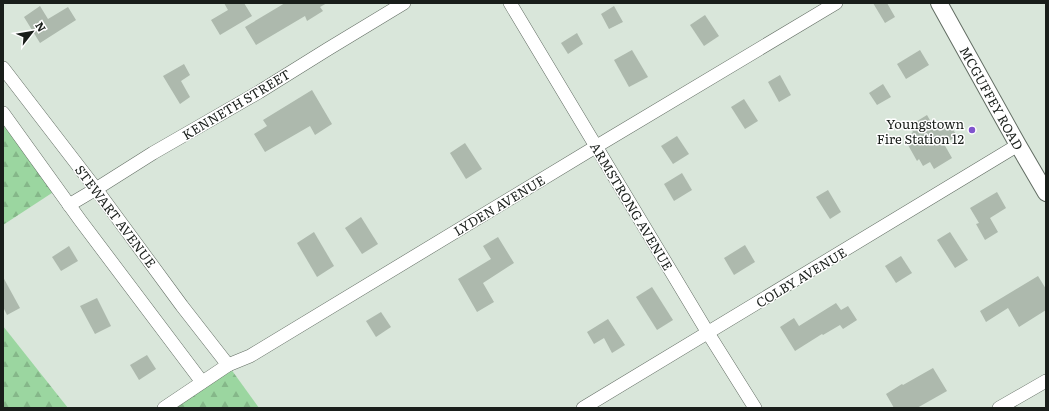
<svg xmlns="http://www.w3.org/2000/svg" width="1049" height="411" font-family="Literata,serif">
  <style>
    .forest { fill: url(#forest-firs) }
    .building { fill: #adb9ad }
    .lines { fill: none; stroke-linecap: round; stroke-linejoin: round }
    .minor-casing { stroke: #626d63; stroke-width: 14 }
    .tertiary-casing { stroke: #626d63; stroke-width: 18 }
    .minor { stroke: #fff; stroke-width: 13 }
    .tertiary { stroke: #fff; stroke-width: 16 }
    .poi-dot { fill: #8054cd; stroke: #fff; stroke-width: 1.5 }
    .labels { text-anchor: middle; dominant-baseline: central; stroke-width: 3; stroke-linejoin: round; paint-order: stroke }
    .street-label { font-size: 13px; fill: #191e1a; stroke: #fff }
    .poi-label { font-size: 13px; fill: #191e1a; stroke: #fff; text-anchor: end }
  </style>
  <defs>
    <pattern id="forest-firs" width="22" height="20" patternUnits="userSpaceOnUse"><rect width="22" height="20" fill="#9bd6a0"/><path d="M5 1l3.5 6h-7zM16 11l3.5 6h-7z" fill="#85b789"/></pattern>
  </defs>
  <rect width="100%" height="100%" fill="#d9e6da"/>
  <g class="forest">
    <path d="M3,113L58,189L3,225Z"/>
    <path d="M3,326L68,408H3Z"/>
    <path d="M228,365L259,408H164Z"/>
  </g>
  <g class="building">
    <path d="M224,3H244L252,16L220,35L211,20L228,10Z"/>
    <path d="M285,3H327L320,7L323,11L307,21L305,16L256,45L245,27Z"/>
    <path d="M873,3H887L895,17L885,23Z"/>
    <path d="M40,6L48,19L68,7L76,20L40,43L24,17Z"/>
    <path d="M614,6L623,22L609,29L601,14Z"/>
    <path d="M705,15L719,36L704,46L690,25Z"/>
    <path d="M577,33L583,44L568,54L561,43Z"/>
    <path d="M632,50L648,77L629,87L614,60Z"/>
    <path d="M920,50L929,65L906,79L897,64Z"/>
    <path d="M184,64L190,75L181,81L190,97L180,104L163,76Z"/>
    <path d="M780,75L791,95L779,102L768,82Z"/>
    <path d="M883,84L891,97L877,105L869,93Z"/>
    <path d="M312,90L332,124L315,135L310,126L265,152L254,134L267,126L263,120Z"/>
    <path d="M744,99L758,121L745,129L731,107Z"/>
    <path d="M927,115L935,129L948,121L957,136L944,144L952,158L934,169L930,162L923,166L919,159L917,161L908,145L911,144L907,136L913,132L909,126Z"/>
    <path d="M677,136L689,154L673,164L661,146Z"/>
    <path d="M465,143L482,169L466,179L450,153Z"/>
    <path d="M682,173L692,190L674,201L664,184Z"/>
    <path d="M828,190L841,212L830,219L816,197Z"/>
    <path d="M997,192L1006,208L990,218L998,232L985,240L976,224L979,223L970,208Z"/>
    <path d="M361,217L378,244L362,254L345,228Z"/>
    <path d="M314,232L334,266L317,277L297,243Z"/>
    <path d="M950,232L968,260L955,268L937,240Z"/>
    <path d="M498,237L514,263L483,283L494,302L477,312L458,279L491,259L483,246Z"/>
    <path d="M745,245L755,262L734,275L724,258Z"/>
    <path d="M69,246L78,261L61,271L52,257Z"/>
    <path d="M901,256L912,273L896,283L885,266Z"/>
    <path d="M1038,276L1046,289V310L1019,327L1008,308L986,322L980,311Z"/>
    <path d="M3,277L20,308L7,315L3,307Z"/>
    <path d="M652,287L673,320L657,330L636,297Z"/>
    <path d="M97,298L111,326L95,334L80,306Z"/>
    <path d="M836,303L841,310L848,306L857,320L843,329L840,325L823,335L822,334L795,351L780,327L794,318L799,326Z"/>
    <path d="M381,312L391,327L376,337L366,321Z"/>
    <path d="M608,319L625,345L612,353L604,338L594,344L587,332Z"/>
    <path d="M147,355L156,369L139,380L130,365Z"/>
    <path d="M933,368L947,391L917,408H894L886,394L902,384L903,385Z"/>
  </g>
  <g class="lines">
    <defs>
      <g id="minor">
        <path d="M510,3L708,333L755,408"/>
        <path d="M3,68L96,189L182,306L228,365"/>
        <path d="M3,113L80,220L202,382"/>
        <path d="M69,205L96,189L153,153L259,92L328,49L404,3"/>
        <path d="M164,408L228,365L250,356L597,146L836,3"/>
        <path d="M583,408L1018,145"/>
        <path d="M999,408L1046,381"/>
      </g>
      <path id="tertiary" d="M939,3L1018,145L1046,193"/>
    </defs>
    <use href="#minor" class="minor-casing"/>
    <use href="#tertiary" class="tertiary-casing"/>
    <use href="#minor" class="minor"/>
    <use href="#tertiary" class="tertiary"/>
  </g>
  <circle class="poi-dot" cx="972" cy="130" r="4"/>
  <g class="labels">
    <g class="street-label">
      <text transform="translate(992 98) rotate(61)">MCGUFFEY ROAD</text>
      <text transform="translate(236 104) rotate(-31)">KENNETH STREET</text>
      <text transform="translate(499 205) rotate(-31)">LYDEN AVENUE</text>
      <text transform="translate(632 206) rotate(59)">ARMSTRONG AVENUE</text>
      <text transform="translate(116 216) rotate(53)">STEWART AVENUE</text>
      <text transform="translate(801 277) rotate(-31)">COLBY AVENUE</text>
    </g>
    <g class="poi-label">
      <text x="964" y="123">Youngstown<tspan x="964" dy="15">Fire Station 12</tspan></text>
    </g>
  </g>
  <rect width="1049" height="411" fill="none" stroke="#191e1a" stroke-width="8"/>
  <g transform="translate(32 32) rotate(59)" stroke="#ffffff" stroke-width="3" paint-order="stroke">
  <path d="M0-3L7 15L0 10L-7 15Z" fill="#191e1a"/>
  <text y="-6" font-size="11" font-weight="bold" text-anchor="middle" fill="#191e1a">N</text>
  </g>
</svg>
